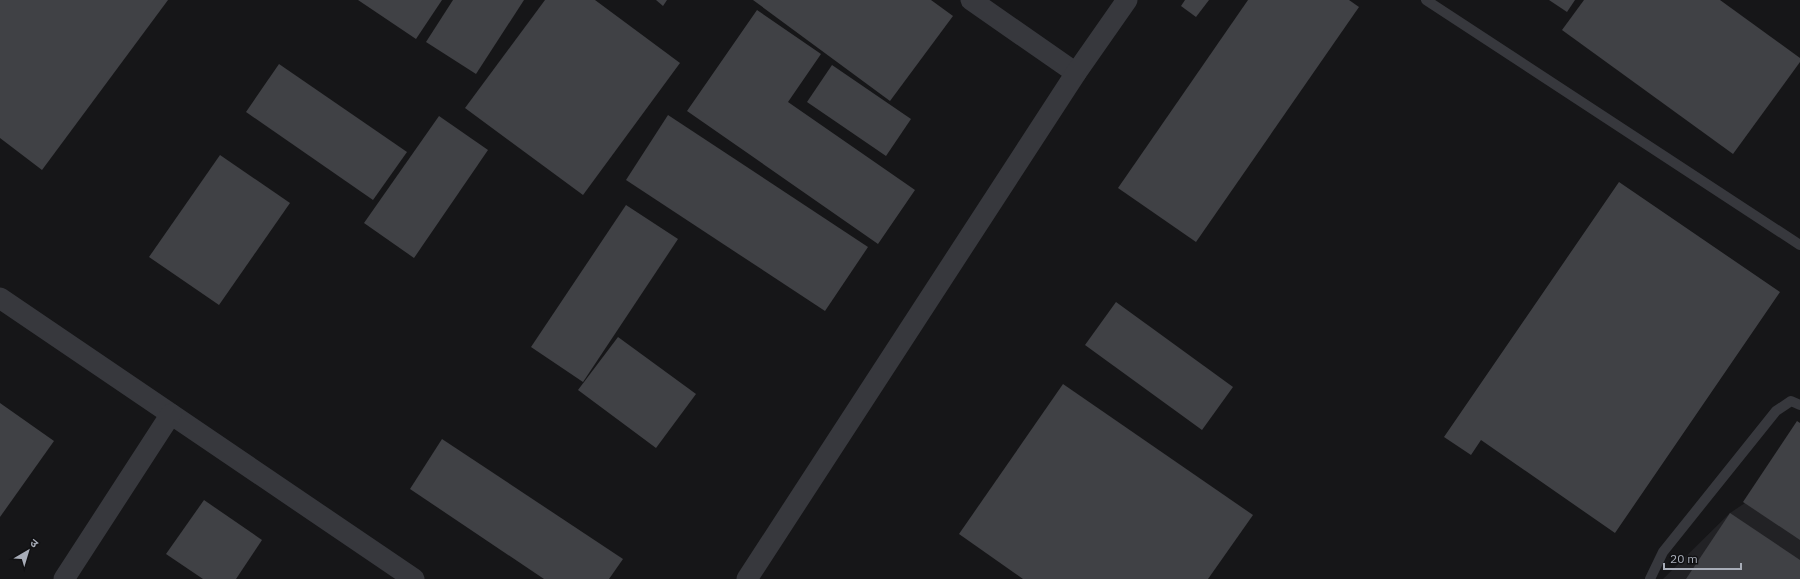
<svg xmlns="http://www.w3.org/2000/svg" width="1800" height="579" font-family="'IBM Plex Sans','Noto Sans Devanagari',sans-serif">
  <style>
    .built { fill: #222225 }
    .building { fill: #404145 }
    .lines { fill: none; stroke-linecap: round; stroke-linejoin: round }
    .service { stroke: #37383d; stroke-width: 10 }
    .minor { stroke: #37383d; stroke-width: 21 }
  </style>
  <rect width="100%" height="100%" fill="#161618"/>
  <path class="built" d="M1800,466V579H1663L1730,513Z"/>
  <g class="building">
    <path d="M0,0H168L42,170L0,138Z"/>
    <path d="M358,0H442L416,39Z"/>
    <path d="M453,0H524L476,74L426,42Z"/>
    <path d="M545,0H595L680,63L583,195L465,108Z"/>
    <path d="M656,0H667L663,6Z"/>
    <path d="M753,0H931L953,16L890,101Z"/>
    <path d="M1185,0H1209L1196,17L1181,6Z"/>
    <path d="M1248,0H1349L1359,7L1196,242L1118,188Z"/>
    <path d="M1549,0H1575L1567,12Z"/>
    <path d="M1584,0H1720L1800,58V62L1733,154L1562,30Z"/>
    <path d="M757,10L821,54L788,102L915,190L878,244L687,111Z"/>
    <path d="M279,64L407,152L373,200L246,112Z"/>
    <path d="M832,65L911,119L886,156L807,102Z"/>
    <path d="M668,115L868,247L825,311L626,180Z"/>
    <path d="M439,116L488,150L414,258L364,223Z"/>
    <path d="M220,155L290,203L219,305L149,257Z"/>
    <path d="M1619,182L1780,292L1615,533L1481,440L1471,455L1444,437Z"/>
    <path d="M626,205L678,239L583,382L531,347Z"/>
    <path d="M1116,302L1233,387L1202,430L1085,345Z"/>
    <path d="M618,337L696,394L656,448L578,390Z"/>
    <path d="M1063,384L1253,515L1208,579H1023L959,534Z"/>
    <path d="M0,403L54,441L0,517Z"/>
    <path d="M1797,421L1800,423V540L1743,502Z"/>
    <path d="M442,439L623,559L609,579H544L410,489Z"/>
    <path d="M204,500L262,540L236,579H203L166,554Z"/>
    <path d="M1730,513L1800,560V579H1686Z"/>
  </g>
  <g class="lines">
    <g class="service">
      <path d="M1426,0L1800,245"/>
      <path d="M1650,579L1663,552L1776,411L1791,401L1800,405"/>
    </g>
    <g class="minor">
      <path d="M971,0L1076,73"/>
      <path d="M0,298L414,579"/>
      <path d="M64,579L171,414"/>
      <path d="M747,579L1076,73L1127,0"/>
    </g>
  </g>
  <g transform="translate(28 551) rotate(38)" stroke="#111113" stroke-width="3" paint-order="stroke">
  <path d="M0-3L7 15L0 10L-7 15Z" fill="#a8adb8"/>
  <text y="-6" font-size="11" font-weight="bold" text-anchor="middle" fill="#a8adb8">उ</text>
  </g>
  <path d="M1664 563v6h77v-6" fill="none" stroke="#a8adb8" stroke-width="2"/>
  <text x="1670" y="563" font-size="12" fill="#a8adb8" stroke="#111113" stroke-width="3" paint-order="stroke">20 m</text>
</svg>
